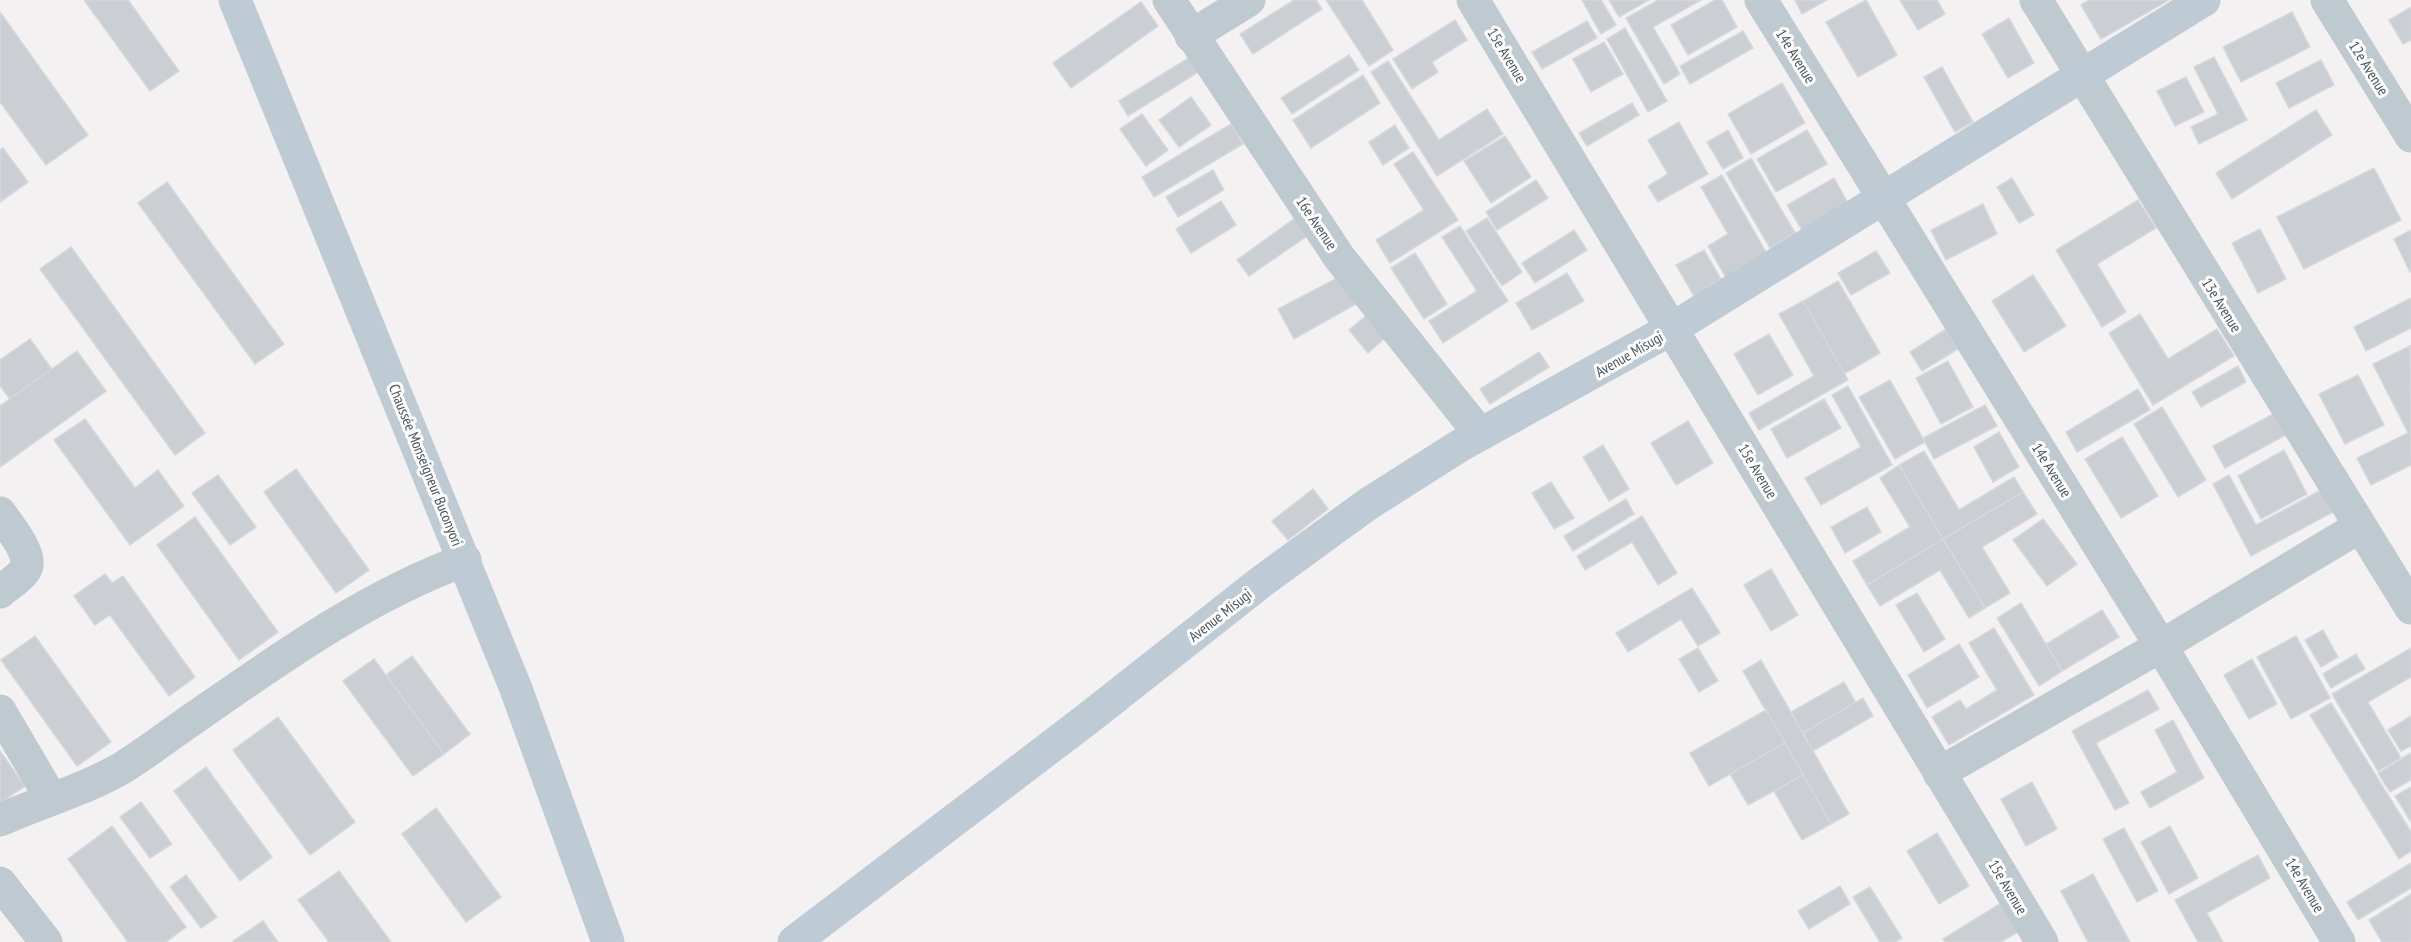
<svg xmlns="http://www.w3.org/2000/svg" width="2411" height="942" font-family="'PT Sans Narrow',sans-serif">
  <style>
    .building { fill: #cbcfd3; stroke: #d5d8dc; stroke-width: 1.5 }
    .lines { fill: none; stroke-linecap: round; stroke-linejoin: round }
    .street { stroke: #bfc9d0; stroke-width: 33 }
    .secondary { stroke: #bfcbd4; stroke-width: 33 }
    .labels { text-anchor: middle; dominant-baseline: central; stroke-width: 6; stroke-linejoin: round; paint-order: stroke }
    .street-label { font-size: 15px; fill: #49565f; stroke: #fff }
  </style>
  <rect width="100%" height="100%" fill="#f3f1f1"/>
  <g class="building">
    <path d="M84,0H128L179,71L150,91Z"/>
    <path d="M1294,0H1316L1322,9L1253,54L1240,34Z"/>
    <path d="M1326,0H1362L1393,50L1369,66Z"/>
    <path d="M1582,0H1601L1616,25L1601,34Z"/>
    <path d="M1609,0H1649L1619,17Z"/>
    <path d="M1658,0H1701L1653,27L1680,74L1664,84L1626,18Z"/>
    <path d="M1715,0H1722L1737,27L1688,55L1671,25Z"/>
    <path d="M1795,0H1827L1802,14Z"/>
    <path d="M1866,0L1897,55L1858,77L1826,22Z"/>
    <path d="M1900,0H1937L1945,14L1918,30Z"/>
    <path d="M2089,0H2169L2101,39L2081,5Z"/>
    <path d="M1141,2L1158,26L1071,88L1053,63Z"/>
    <path d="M2411,7V40L2403,44L2389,20Z"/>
    <path d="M0,12L88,135L46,165L0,102Z"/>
    <path d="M2292,12L2310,47L2241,82L2223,47Z"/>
    <path d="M2009,18L2034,63L2008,78L1982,34Z"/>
    <path d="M1455,20L1467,40L1432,62L1438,72L1412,89L1393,59Z"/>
    <path d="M1587,21L1597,38L1542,69L1532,52Z"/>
    <path d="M1625,28L1667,101L1648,112L1607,39Z"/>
    <path d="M1743,31L1753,48L1690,84L1680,66Z"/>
    <path d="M1604,42L1623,74L1591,92L1573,59Z"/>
    <path d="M1349,55L1359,70L1292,114L1281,98Z"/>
    <path d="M1190,57L1200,71L1128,116L1119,101Z"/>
    <path d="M2214,57L2247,120L2199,144L2191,127L2218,114L2194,67Z"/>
    <path d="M2321,60L2334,85L2289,108L2276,83Z"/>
    <path d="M1388,61L1439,140L1487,109L1503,134L1437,176L1371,72Z"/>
    <path d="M1942,67L1973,122L1955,132L1924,77Z"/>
    <path d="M1363,75L1380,103L1311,148L1293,120Z"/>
    <path d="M2186,77L2204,112L2175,126L2157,91Z"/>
    <path d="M1782,83L1805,123L1751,154L1728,114Z"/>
    <path d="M1191,97L1211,125L1179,147L1159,120Z"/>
    <path d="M1632,103L1639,115L1587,146L1579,133Z"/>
    <path d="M2316,110L2332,135L2232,199L2216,173Z"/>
    <path d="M1142,114L1168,150L1146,166L1120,129Z"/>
    <path d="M1679,122L1708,174L1658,202L1648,186L1668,174L1648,140Z"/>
    <path d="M1231,124L1243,144L1154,197L1142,177Z"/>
    <path d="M1395,125L1409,148L1383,165L1369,142Z"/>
    <path d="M1728,130L1743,158L1723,169L1707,142Z"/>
    <path d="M1807,130L1827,164L1776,192L1757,159Z"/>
    <path d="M1505,136L1531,177L1491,203L1464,161Z"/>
    <path d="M3,148L28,182L0,202V150Z"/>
    <path d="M1413,152L1458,220L1390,263L1376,240L1424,210L1394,164Z"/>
    <path d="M1751,158L1795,233L1770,248L1726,173Z"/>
    <path d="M2374,168L2401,220L2304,269L2277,217Z"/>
    <path d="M1213,170L1224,190L1178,217L1166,197Z"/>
    <path d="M1722,175L1767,254L1726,278L1708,246L1728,234L1701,187Z"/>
    <path d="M1834,178L1849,205L1803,232L1787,205Z"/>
    <path d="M2012,178L2034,215L2019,223L1997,187Z"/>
    <path d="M1536,180L1548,198L1497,230L1486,212Z"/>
    <path d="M167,182L284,344L255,364L138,203Z"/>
    <path d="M2138,200L2156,228L2097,264L2126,312L2102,327L2056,250Z"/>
    <path d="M1221,201L1236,225L1191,253L1176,229Z"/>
    <path d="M1983,204L1997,234L1946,260L1931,230Z"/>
    <path d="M1298,216L1310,234L1249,276L1237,260Z"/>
    <path d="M1487,218L1522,272L1502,286L1466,231Z"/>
    <path d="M1460,226L1508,301L1443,343L1429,321L1477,291L1442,237Z"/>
    <path d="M2260,229L2286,279L2258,293L2232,243Z"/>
    <path d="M1574,230L1587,250L1535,283L1522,263Z"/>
    <path d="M2411,230V271L2410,272L2394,239Z"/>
    <path d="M71,247L205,433L175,455L40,269Z"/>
    <path d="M1704,250L1721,279L1694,296L1676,265Z"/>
    <path d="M1876,251L1890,273L1851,295L1838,273Z"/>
    <path d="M1415,253L1447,304L1424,319L1391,268Z"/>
    <path d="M1567,273L1584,301L1532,330L1516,303Z"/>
    <path d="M2033,275L2066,326L2024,352L1992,301Z"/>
    <path d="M1341,276L1356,304L1294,339L1278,309Z"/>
    <path d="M1838,281L1880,353L1844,374L1803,301Z"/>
    <path d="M2411,298V328L2366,351L2354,327Z"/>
    <path d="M1803,301L1848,380L1759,430L1749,413L1814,376L1779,314Z"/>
    <path d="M1368,314L1387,336L1368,353L1349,330Z"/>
    <path d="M2140,314L2168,359L2217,329L2234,356L2153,405L2109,333Z"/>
    <path d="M1946,329L1958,349L1922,371L1910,352Z"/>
    <path d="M1769,334L1793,375L1758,395L1734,354Z"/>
    <path d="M30,339L52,369L10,399L0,386V360Z"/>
    <path d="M2410,346L2411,465L2371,485L2357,458L2408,433L2373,364Z"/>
    <path d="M77,351L106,391L0,467V406Z"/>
    <path d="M1539,352L1549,367L1490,404L1480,389Z"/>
    <path d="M1948,361L1973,407L1941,424L1916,378Z"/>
    <path d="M2238,366L2246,382L2201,407L2192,392Z"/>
    <path d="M2358,375L2384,425L2345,444L2319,394Z"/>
    <path d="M1890,380L1925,442L1895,459L1859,397Z"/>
    <path d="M1848,386L1892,465L1821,505L1805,478L1861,447L1832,395Z"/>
    <path d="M2138,389L2150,410L2077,452L2066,432Z"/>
    <path d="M1824,399L1841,428L1787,458L1771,429Z"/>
    <path d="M1985,405L1997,426L1934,459L1923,438Z"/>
    <path d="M2162,407L2206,480L2178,497L2134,424Z"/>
    <path d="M2275,413L2286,435L2225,468L2213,446Z"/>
    <path d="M85,419L135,488L158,470L184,506L130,545L54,440Z"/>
    <path d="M1688,421L1713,463L1676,485L1651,443Z"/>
    <path d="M1999,432L2019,467L1993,482L1974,447Z"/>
    <path d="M2122,437L2158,496L2121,518L2085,459Z"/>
    <path d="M1603,445L1629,489L1609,501L1583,457Z"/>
    <path d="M2284,450L2307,494L2261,519L2238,476Z"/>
    <path d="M1924,451L1959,510L2014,477L2023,492L1943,539L1899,465Z"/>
    <path d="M1899,465L1943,539L1867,585L1853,561L1910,527L1880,478Z"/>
    <path d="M296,469L369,570L336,593L264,492Z"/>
    <path d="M218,475L256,527L230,545L192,493Z"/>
    <path d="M2229,475L2256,525L2323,489L2335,511L2251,556L2213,484Z"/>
    <path d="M1551,482L1574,518L1554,529L1532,493Z"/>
    <path d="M1313,489L1328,509L1288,540L1272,521Z"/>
    <path d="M2023,492L2037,514L1982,547L2010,593L1985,608L1943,539Z"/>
    <path d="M1626,499L1634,514L1573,551L1564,536Z"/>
    <path d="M1867,507L1881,532L1845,553L1831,527Z"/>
    <path d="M1642,516L1677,573L1658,585L1632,542L1585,570L1577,556Z"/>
    <path d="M195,517L278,632L239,660L157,545Z"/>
    <path d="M2043,519L2077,564L2047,586L2013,540Z"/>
    <path d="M1943,539L1985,608L1969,618L1940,570L1880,606L1867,585Z"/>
    <path d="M1771,569L1798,615L1771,631L1744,585Z"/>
    <path d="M105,574L112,583L123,576L195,677L169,696L110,615L95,625L74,596Z"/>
    <path d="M1692,588L1720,633L1698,646L1681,619L1628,652L1616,633Z"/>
    <path d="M1917,593L1945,639L1924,652L1896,605Z"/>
    <path d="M2021,603L2062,671L2039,686L1997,618Z"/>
    <path d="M2102,610L2119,637L2062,671L2046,644Z"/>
    <path d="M1994,628L2034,695L1949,745L1932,717L1960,700L1966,709L1997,690L1969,643Z"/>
    <path d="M2323,630L2338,657L2321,667L2305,640Z"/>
    <path d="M35,636L111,742L77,766L1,660Z"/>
    <path d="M2296,636L2330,698L2291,719L2257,657Z"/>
    <path d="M1959,644L1979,677L1927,708L1908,675Z"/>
    <path d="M1698,648L1718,681L1699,692L1679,659Z"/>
    <path d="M2411,648V677L2368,702L2401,758L2378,771L2332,694Z"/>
    <path d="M2356,654L2365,669L2331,688L2323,674Z"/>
    <path d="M412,656L470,734L444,754L386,675Z"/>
    <path d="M374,659L444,754L413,776L343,681Z"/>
    <path d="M2252,659L2277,704L2249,719L2224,675Z"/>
    <path d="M1761,660L1849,814L1831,824L1743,671Z"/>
    <path d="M1844,682L1856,703L1803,733L1791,712Z"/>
    <path d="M2148,690L2159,709L2096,743L2129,803L2115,810L2072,731Z"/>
    <path d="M1863,698L1873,716L1813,751L1803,733Z"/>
    <path d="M2331,703L2411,832V851L2399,859L2310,715Z"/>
    <path d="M1766,710L1785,743L1709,786L1690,753Z"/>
    <path d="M2411,716V746L2401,751L2388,730Z"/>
    <path d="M278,717L355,822L310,855L233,750Z"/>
    <path d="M2173,720L2204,778L2150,808L2141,792L2177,772L2155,730Z"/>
    <path d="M1785,743L1803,775L1748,805L1730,774Z"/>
    <path d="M0,751L25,786L0,803Z"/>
    <path d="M2411,753V780L2390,792L2378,773Z"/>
    <path d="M206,767L272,857L240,881L174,791Z"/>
    <path d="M1803,775L1831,824L1802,840L1774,791Z"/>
    <path d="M2032,782L2057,829L2026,846L2001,799Z"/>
    <path d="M2411,787V822L2395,796Z"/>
    <path d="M141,802L172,844L150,858L120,817Z"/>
    <path d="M436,808L501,897L466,922L402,834Z"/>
    <path d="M112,826L186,927L166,942H128L68,859Z"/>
    <path d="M2170,826L2198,878L2169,894L2141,842Z"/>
    <path d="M2124,828L2158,891L2137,902L2103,839Z"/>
    <path d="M1937,833L1969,886L1939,904L1907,851Z"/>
    <path d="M2258,855L2270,878L2207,913L2223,942H2198L2175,900Z"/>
    <path d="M2411,863V888L2358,920L2347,902Z"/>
    <path d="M339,871L391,942H329L298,900Z"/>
    <path d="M2093,874L2130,942H2088L2061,891Z"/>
    <path d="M186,875L217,917L201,928L170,887Z"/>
    <path d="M1840,886L1850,904L1809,929L1798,911Z"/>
    <path d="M1870,887L1902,938L1895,942H1880L1853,897Z"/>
    <path d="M2411,894V942H2382L2369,920Z"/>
    <path d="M2001,903L2018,932L2001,942H1945L1943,939Z"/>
    <path d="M263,921L278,942H234L233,941Z"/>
  </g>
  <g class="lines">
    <g class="street">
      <path d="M1169,0L1339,257L1480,434"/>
      <path d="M1473,0L2042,942"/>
      <path d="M1761,0L2161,646L2339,942"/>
      <path d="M2036,0L2411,608"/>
      <path d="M2327,0L2411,136"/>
      <path d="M1191,36L1249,0"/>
      <path d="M0,513C8,525 35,557 25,570C19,579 8,585 0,592"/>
      <path d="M0,711L51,798"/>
      <path d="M1939,773L2161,646L2359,527"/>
      <path d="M0,820C40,802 84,790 122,768C148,752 172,733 197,716C282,657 367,596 465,560"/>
      <path d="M0,883L46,942"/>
    </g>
    <g class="secondary">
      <path d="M235,0L516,689L608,942"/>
      <path d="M794,942L1086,720L1261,582L1368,504L1461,445L1673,328L2204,0"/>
    </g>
  </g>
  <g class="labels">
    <g class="street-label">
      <text transform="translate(1507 55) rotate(59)">15e Avenue</text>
      <text transform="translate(1796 56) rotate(58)">14e Avenue</text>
      <text transform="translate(2369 68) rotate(58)">12e Avenue</text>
      <text transform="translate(1317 223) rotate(56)">16e Avenue</text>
      <text transform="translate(2222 305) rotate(58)">13e Avenue</text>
      <text transform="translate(1629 354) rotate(-30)">Avenue Misugi</text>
      <text transform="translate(426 465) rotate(68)">Chaussée Monseigneur Buconyori</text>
      <text transform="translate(2052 470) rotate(58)">14e Avenue</text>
      <text transform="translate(1758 471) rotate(59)">15e Avenue</text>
      <text transform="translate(1220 615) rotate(-38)">Avenue Misugi</text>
      <text transform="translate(2305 885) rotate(59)">14e Avenue</text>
      <text transform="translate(2008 887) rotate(59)">15e Avenue</text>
    </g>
  </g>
</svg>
